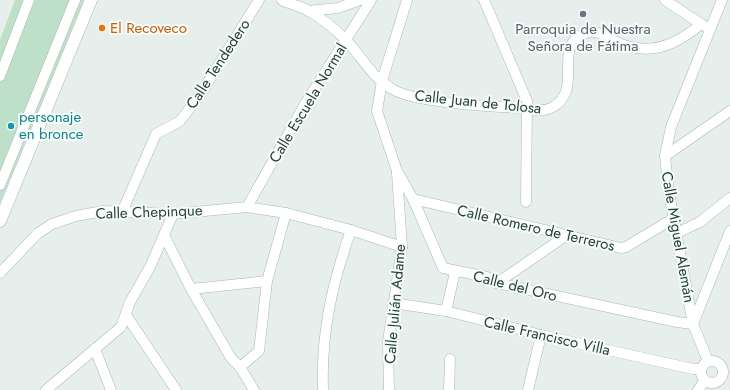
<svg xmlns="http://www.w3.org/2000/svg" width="730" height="390" font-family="Jost,sans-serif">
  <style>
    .green { fill: #bfe0c8 }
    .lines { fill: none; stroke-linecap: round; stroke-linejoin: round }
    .minor-casing { stroke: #a8b8b2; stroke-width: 11 }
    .tertiary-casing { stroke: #a8b8b2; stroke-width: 13 }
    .minor { stroke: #fff; stroke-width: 10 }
    .tertiary { stroke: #fff; stroke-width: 12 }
    .worship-dot { fill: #6b7280; stroke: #f7fbf9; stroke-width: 1.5 }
    .food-dot { fill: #e8710a; stroke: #f7fbf9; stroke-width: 1.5 }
    .culture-dot { fill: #0f9aa8; stroke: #f7fbf9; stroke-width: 1.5 }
    .labels { text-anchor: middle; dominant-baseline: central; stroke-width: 4; stroke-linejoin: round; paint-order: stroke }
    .food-label { font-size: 15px; fill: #c56008; stroke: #f7fbf9; text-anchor: start }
    .worship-label { font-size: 15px; fill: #5b616d; stroke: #f7fbf9 }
    .street-label { font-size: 15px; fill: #24423a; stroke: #f7fbf9 }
    .culture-label { font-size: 15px; fill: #0d838f; stroke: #f7fbf9; text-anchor: start }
  </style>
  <rect width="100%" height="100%" fill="#e6efeb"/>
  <path class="green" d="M15,0H84L0,203V40Z"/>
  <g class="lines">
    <defs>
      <g id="minor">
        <path d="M282,0C290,4 299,6 307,10C320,17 336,30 346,40C363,58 371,77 394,90C417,103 497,107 526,108C535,111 544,112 553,107C582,90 556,53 578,37C594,26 603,35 617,42C622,45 631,47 637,48C662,52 683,39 701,24L710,29"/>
        <path d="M407,0L382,81L377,111L397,171L413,199L443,268L487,277L497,283L677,322L693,324L730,231"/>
        <path d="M484,0L527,101L526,202"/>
        <path d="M665,0L701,24"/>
        <path d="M308,11L338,8L360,0"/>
        <path d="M0,76L29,0"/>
        <path d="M665,156L730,111"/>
        <path d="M0,185L75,0"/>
        <path d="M413,199L621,248L626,247L674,218"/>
        <path d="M247,207L305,104L371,0"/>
        <path d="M122,212L156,134L180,121L200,95L259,0"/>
        <path d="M677,233L700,222L730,198"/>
        <path d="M164,235L191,289L231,358L240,367L254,390"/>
        <path d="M0,273L38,233L52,224L76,216L103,211L173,214L247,207L286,213L351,230L402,247"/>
        <path d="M497,283L567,235"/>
        <path d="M191,289L267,281"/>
        <path d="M393,303L446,311L541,335L693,369H701"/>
        <path d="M446,311L455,272"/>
        <path d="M126,315L176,390"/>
        <path d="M95,349L111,390"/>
        <path d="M708,361L693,324L669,193L665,156L671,127L722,0"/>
        <circle cx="712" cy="372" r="11"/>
        <path d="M240,367L259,351L267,281L286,213"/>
        <path d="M46,390L121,327L130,302L150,267L173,214"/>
        <path d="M323,390C321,333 332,284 351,230"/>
        <path d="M389,390L388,342L402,247L397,173"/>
        <path d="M449,390L450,359"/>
        <path d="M528,390L541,335"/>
        <path d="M698,390L705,380"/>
      </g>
      <path id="tertiary" d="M0,221L91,0"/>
    </defs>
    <use href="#minor" class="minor-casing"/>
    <use href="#tertiary" class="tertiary-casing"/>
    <use href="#minor" class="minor"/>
    <use href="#tertiary" class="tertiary"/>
  </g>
  <circle class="worship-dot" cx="583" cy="14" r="4"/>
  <circle class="food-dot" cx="102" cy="28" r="4"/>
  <circle class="culture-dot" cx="11" cy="126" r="4"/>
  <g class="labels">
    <g class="food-label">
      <text x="110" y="28">El Recoveco</text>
    </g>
    <g class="worship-label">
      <text x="583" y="29">Parroquia de Nuestra<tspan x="583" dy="17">Señora de Fátima</tspan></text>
    </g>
    <g class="street-label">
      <text transform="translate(218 64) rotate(-57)">Calle Tendedero</text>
      <text transform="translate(478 102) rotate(6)">Calle Juan de Tolosa</text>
      <text transform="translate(308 103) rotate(-59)">Calle Escuela Normal</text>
      <text transform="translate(149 212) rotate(-2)">Calle Chepinque</text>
      <text transform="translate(536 228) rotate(13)">Calle Romero de Terreros</text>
      <text transform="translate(678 237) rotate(80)">Calle Miguel Alemán</text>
      <text transform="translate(515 286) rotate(14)">Calle del Oro</text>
      <text transform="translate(395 304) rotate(-85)">Calle Julián Adame</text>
      <text transform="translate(547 336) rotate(13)">Calle Francisco Villa</text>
    </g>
    <g class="culture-label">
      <text x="19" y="117">personaje<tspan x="19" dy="17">en bronce</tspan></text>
    </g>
  </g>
</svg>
